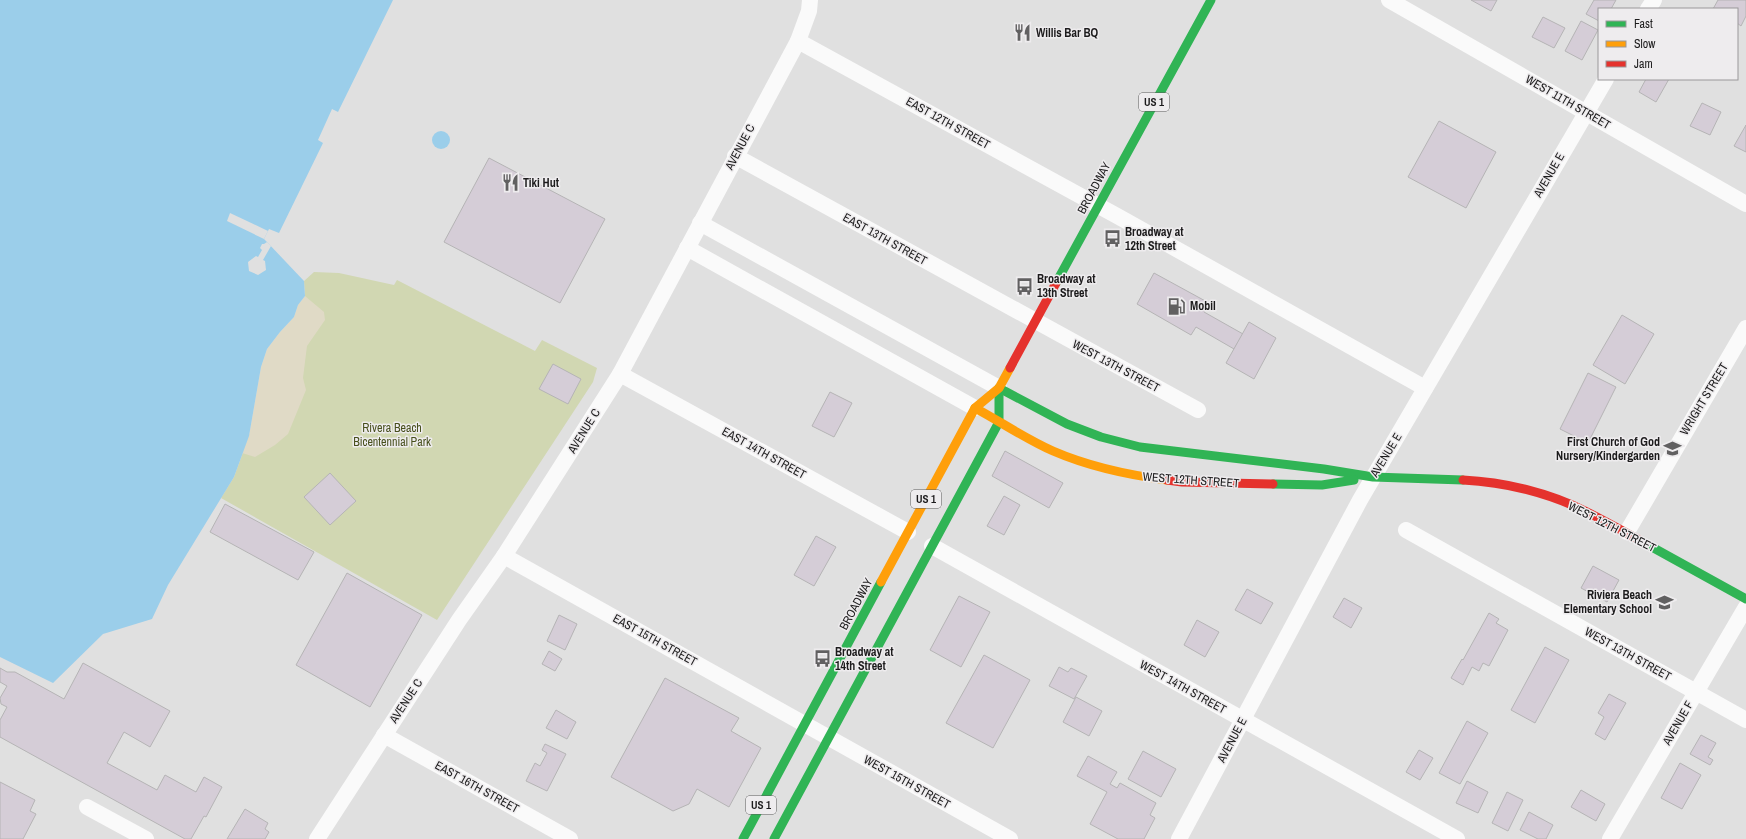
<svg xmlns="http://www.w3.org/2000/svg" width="1746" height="839" font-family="'Archivo Narrow',sans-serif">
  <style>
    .green { fill: #d1d7b2 }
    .sand { fill: #e0dac6 }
    .water { fill: #9bceea }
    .pier { fill: #e0e0e0 }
    .building { fill: #d5cdd7; stroke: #b5b4b5 }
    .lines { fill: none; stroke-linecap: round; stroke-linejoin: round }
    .street { stroke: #fafafa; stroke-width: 16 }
    .fast { stroke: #30b455; stroke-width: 9 }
    .slow { stroke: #ff9f0a; stroke-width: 9 }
    .jam { stroke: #e5322d; stroke-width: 9 }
    .labels { text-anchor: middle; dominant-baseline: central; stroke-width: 3; stroke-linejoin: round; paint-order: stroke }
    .shield { fill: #eeecee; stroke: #5b5a5b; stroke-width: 1 }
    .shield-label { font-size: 11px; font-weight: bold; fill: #1c1b1c }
    .poi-label { font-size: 12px; font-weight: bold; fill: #1c1b1c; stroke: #eeecee; text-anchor: start }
    .street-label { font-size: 12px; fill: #1c1b1c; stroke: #eeecee }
    .park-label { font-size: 12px; fill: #474f1c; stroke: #eeecee }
  </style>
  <rect width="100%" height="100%" fill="#e0e0e0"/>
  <path class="green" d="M314,272L339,273L394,285L397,280L535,351L542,340L597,368L593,382L437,620L221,498L234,477L249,436L305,296L304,281Z"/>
  <path class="sand" d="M305,296L324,312L325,320L307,346L303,378L306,390L288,434L275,445L255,457L242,453L249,436L261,367L267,349L280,332L294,317L298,305Z"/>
  <g class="water">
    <path d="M0,0H393L338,112L332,109L318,140L323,143L279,233L269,229L264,239L267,242L304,281L305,296L298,305L294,317L280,332L267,349L261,367L249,436L234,477L168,585L152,619L103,634L53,683L0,657Z"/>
    <circle cx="441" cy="140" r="9"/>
  </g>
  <g class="pier">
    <path d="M230,213L268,231L264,239L227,221Z"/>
    <path d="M267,242L271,246L263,260L265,261L266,270L258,275L249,271L248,262L256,256L258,257L262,250L260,248L262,244H264Z"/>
  </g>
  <g class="building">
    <path d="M1471,0H1497L1491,11Z"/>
    <path d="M1594,0H1616L1611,9H1599V21L1586,14Z"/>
    <path d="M1718,0H1746V16L1741,26L1737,23V9H1713Z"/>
    <path d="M1543,17L1565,28L1554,48L1532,37Z"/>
    <path d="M1581,21L1598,30L1582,60L1565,51Z"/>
    <path d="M1646,79H1669L1656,102L1639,92Z"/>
    <path d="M1702,103L1721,112L1710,135L1690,126Z"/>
    <path d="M1439,121L1496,152L1466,208L1408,177Z"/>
    <path d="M1746,125V152L1734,146Z"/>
    <path d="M489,158L605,219L560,303L444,242Z"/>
    <path d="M1154,273L1209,303L1204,312L1243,334L1234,349L1196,327L1191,335L1137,304Z"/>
    <path d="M1622,315L1654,334L1625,384L1593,365Z"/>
    <path d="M1249,322L1276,338L1254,379L1226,363Z"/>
    <path d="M553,364L581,379L568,404L539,389Z"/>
    <path d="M1588,373L1616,387L1588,443L1560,429Z"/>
    <path d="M830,392L852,403L834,437L812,426Z"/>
    <path d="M1005,451L1063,483L1049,508L992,476Z"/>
    <path d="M330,473L356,501L330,525L304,497Z"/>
    <path d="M1004,496L1020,505L1004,535L987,526Z"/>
    <path d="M225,504L314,552L298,580L210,532Z"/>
    <path d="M816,536L836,547L814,586L794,575Z"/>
    <path d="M1593,566L1619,580L1607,602L1581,588Z"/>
    <path d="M347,573L422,615L370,707L296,665Z"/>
    <path d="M1247,589L1273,603L1261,624L1235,610Z"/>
    <path d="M959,596L990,612L961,667L930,650Z"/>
    <path d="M1344,598L1362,608L1351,628L1333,617Z"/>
    <path d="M1489,613L1499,619L1496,623L1508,630L1489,666L1483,663L1479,671L1472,667L1463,685L1451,678L1462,659L1463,660Z"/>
    <path d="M559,615L577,624L565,650L547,641Z"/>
    <path d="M1197,620L1219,632L1205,657L1184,645Z"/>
    <path d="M1545,647L1569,660L1535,723L1511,710Z"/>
    <path d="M549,651L562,659L555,671L542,664Z"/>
    <path d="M984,655L1030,680L993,748L946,723Z"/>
    <path d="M83,663L170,711L150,747L124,732L107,763L157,790L165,775L196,792L204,777L222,787L206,817L204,816L191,839H185L0,737V720L7,707L1,704L0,698L7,686L0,682V668L7,672H15L64,699Z"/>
    <path d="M1059,667L1068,672L1071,668L1087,676L1074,699L1049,686Z"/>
    <path d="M665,678L739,718L731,731L761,748L729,807L697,789L689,804L673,811L611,777Z"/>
    <path d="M1609,694L1626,703L1605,740L1595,734L1604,717L1598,713Z"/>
    <path d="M1076,697L1102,711L1089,736L1063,722Z"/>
    <path d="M556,710L576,722L567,739L546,728Z"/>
    <path d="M1467,721L1488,733L1460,784L1439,773Z"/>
    <path d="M1701,735L1716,743L1708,757L1713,760L1710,765L1690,754Z"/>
    <path d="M545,744L566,754L547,791L526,781L535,763L540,766L547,753L542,750Z"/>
    <path d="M1419,750L1433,758L1420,780L1406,772Z"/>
    <path d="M1143,751L1176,769L1161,797L1128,779Z"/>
    <path d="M1088,756L1117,772L1110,784L1117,788L1120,783L1156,803L1150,815L1155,818L1144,839H1118L1090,824L1107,792L1077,776Z"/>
    <path d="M1680,763L1701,775L1682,809L1661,798Z"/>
    <path d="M1467,781L1488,792L1478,813L1456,803Z"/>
    <path d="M0,782L35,800L30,811L36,814L23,839H0Z"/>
    <path d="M1581,790L1605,804L1596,821L1571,807Z"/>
    <path d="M1507,792L1523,800L1508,831L1492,823Z"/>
    <path d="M245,809L268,823L265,829L269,832L265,839H227Z"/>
    <path d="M1529,812L1553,825L1546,839H1538L1520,830Z"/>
  </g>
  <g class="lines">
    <g class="street">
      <path d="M1389,0L1746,204"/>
      <path d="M1648,9L1654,0"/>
      <path d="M798,41L1119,217L1425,388"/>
      <path d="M735,156L1198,410"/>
      <path d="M700,223L999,388"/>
      <path d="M687,248L975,408"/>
      <path d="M620,374L908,532"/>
      <path d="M1406,530L1746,720"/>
      <path d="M1627,532L1746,328"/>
      <path d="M932,546L1457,839"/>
      <path d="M504,556L1010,839"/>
      <path d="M384,735L570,839"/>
      <path d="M87,807L146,839"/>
      <path d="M317,839L459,620L504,556L620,374L798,41L809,11L810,0"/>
      <path d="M1179,839L1360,500L1606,79"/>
      <path d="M1610,839L1746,607"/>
    </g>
    <g class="fast">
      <path d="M1056,283L1211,0"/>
      <path d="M999,388L1067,424L1101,437L1140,447L1324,469L1373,477L1463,480"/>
      <path d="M1273,484L1322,485L1354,480"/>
      <path d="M1641,541L1746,599"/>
      <path d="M743,839L881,582"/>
      <path d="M774,839L999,422V388"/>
    </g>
    <g class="slow">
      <path d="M975,408C1001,422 1026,439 1053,451C1090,467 1128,475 1167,480"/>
      <path d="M881,582L975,408L999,388L1010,368"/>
    </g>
    <g class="jam">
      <path d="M1010,368L1056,283"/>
      <path d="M1167,480L1182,482L1273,484"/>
      <path d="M1463,480C1505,482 1550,493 1587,512C1605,521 1623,531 1641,541"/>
    </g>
  </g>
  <defs>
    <symbol id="restaurant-bare" viewBox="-9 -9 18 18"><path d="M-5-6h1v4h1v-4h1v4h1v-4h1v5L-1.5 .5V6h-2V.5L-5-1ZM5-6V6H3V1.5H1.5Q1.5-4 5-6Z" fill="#616061" stroke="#eeecee" stroke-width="2.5" paint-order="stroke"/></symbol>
    <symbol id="bus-bare" viewBox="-9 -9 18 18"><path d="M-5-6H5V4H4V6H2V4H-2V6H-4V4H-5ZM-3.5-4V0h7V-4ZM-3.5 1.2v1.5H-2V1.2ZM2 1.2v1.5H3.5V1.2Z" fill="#616061" stroke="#eeecee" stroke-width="2.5" paint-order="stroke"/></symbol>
    <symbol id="fuel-bare" viewBox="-9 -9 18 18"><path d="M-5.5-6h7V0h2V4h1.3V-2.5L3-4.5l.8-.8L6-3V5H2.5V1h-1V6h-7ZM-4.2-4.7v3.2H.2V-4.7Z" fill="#616061" stroke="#eeecee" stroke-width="2.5" paint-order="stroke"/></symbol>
    <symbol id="school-bare" viewBox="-9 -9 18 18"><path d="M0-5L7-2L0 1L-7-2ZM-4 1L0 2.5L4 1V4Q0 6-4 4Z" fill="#616061" stroke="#eeecee" stroke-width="2.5" paint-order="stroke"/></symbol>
  </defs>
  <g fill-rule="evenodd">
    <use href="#restaurant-bare" x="1010" y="20" width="25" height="25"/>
    <use href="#restaurant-bare" x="498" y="170" width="25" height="25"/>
    <use href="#bus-bare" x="1100" y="226" width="25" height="25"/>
    <use href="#bus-bare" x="1012" y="274" width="25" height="25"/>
    <use href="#fuel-bare" x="1164" y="294" width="25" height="25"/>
    <use href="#school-bare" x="1660" y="436" width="25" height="25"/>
    <use href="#school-bare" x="1652" y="590" width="25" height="25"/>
    <use href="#bus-bare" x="810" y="646" width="25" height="25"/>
  </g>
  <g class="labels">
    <g class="shield">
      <rect x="1139" y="93" width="30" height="18" rx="3"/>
      <rect x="911" y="490" width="30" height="18" rx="3"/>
      <rect x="746" y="796" width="30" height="18" rx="3"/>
    </g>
    <g class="shield-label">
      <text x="1154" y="102">US 1</text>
      <text x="926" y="499">US 1</text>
      <text x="761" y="805">US 1</text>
    </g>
    <g class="poi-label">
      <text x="1036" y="33">Willis Bar BQ</text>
      <text x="523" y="183">Tiki Hut</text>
      <text x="1125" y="232">Broadway at<tspan x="1125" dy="14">12th Street</tspan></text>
      <text x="1037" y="279">Broadway at<tspan x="1037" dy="14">13th Street</tspan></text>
      <text x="1190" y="306">Mobil</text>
      <text x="1660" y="442" text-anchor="end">First Church of God<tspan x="1660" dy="14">Nursery/Kindergarden</tspan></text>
      <text x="1652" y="595" text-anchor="end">Riviera Beach<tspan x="1652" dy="14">Elementary School</tspan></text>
      <text x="835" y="652">Broadway at<tspan x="835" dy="14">14th Street</tspan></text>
    </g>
    <g class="street-label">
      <text transform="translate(1568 102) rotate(30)">WEST 11TH STREET</text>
      <text transform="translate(948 123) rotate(29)">EAST 12TH STREET</text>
      <text transform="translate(740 147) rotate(-62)">AVENUE C</text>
      <text transform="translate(1549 175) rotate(-60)">AVENUE E</text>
      <text transform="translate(1094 188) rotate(-62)">BROADWAY</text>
      <text transform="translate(885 239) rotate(29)">EAST 13TH STREET</text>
      <text transform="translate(1116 366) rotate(28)">WEST 13TH STREET</text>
      <text transform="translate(1704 399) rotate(-59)">WRIGHT STREET</text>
      <text transform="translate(584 431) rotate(-58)">AVENUE C</text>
      <text transform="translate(764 453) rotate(29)">EAST 14TH STREET</text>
      <text transform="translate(1386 455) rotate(-59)">AVENUE E</text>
      <text transform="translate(1191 480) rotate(4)">WEST 12TH STREET</text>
      <text transform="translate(1612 527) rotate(27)">WEST 12TH STREET</text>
      <text transform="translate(856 604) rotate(-62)">BROADWAY</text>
      <text transform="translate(655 640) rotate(29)">EAST 15TH STREET</text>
      <text transform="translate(1628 654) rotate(29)">WEST 13TH STREET</text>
      <text transform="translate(1183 687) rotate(29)">WEST 14TH STREET</text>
      <text transform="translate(406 701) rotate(-57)">AVENUE C</text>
      <text transform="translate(1678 723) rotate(-60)">AVENUE F</text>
      <text transform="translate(1232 740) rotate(-62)">AVENUE E</text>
      <text transform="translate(907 782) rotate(29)">WEST 15TH STREET</text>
      <text transform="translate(477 787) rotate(29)">EAST 16TH STREET</text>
    </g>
    <g class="park-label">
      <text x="392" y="428">Rivera Beach<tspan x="392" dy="14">Bicentennial Park</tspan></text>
    </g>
  </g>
  <rect x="1598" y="8" width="140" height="72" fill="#eeecee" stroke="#9a989a"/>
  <rect x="1606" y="21" width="20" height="6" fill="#30b455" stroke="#9a989a"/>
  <text x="1634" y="28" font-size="12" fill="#1c1b1c">Fast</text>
  <rect x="1606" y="41" width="20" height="6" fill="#ff9f0a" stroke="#9a989a"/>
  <text x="1634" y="48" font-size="12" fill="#1c1b1c">Slow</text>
  <rect x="1606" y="61" width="20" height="6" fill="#e5322d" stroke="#9a989a"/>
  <text x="1634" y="68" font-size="12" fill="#1c1b1c">Jam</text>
</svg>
